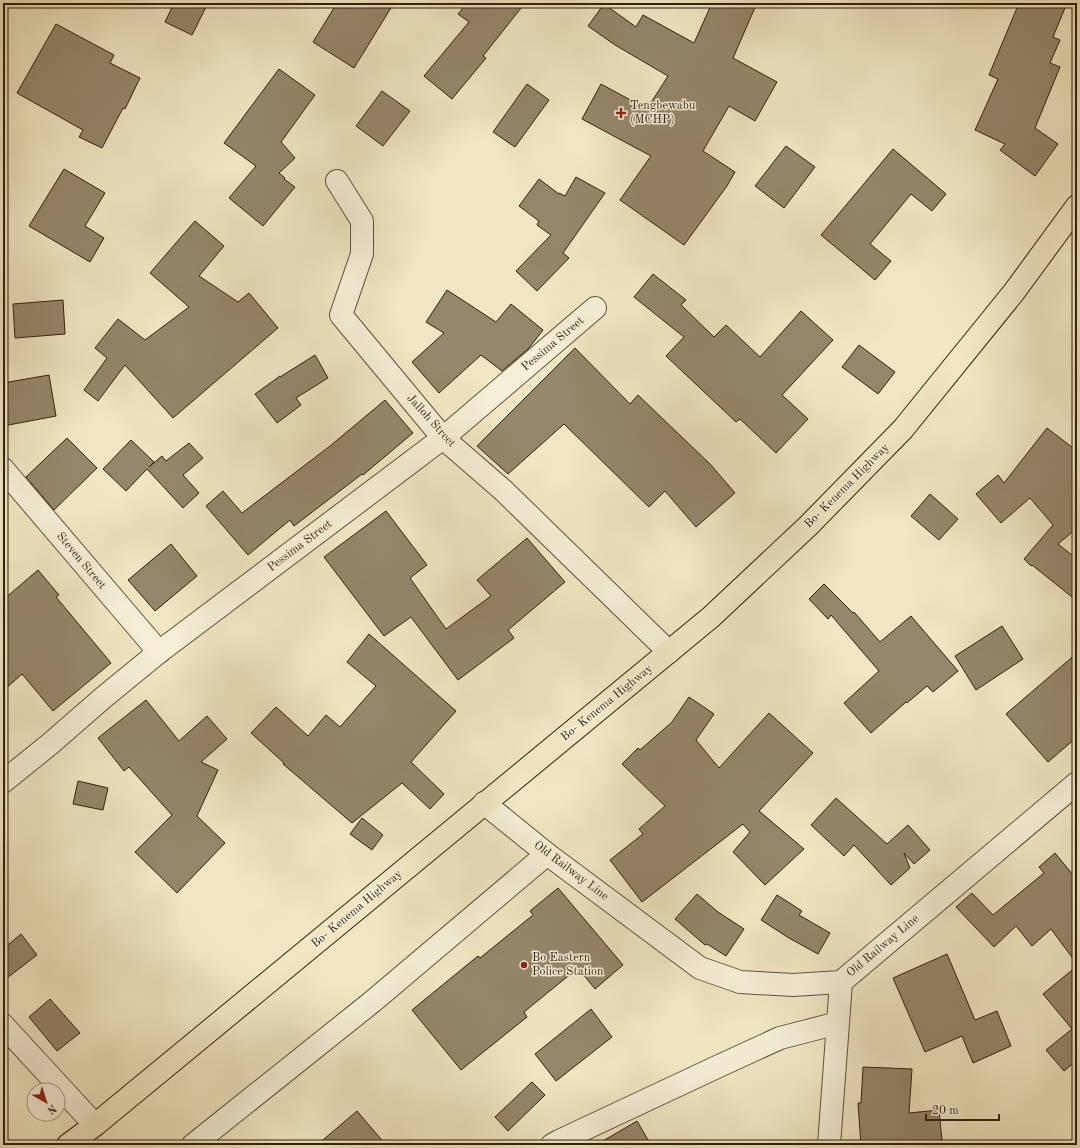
<svg xmlns="http://www.w3.org/2000/svg" width="1080" height="1148" font-family="'Old Standard TT',serif">
  <style>
    .building { fill: #95876b; stroke: #321e0c }
    .lines { fill: none; stroke-linecap: round; stroke-linejoin: round }
    .minor-casing { stroke: #62503a; stroke-width: 24 }
    .highway-casing { stroke: #321e0c; stroke-width: 24 }
    .minor { stroke: #f5efd7; stroke-width: 22 }
    .highway { stroke: #f0e7c2; stroke-width: 22 }
    .poi-dot { fill: #8f2418; stroke: #f5efd7; stroke-width: 1.5 }
    .labels { text-anchor: middle; dominant-baseline: central; stroke-width: 3; stroke-linejoin: round; paint-order: stroke }
    .poi-label { font-size: 12px; fill: #321e0c; stroke: #f5efd7; text-anchor: start }
    .street-label { font-size: 12px; fill: #321e0c; stroke: #f5efd7 }
  </style>
  <rect width="100%" height="100%" fill="#f0e7c2"/>
  <filter id="stains"><feTurbulence type="fractalNoise" baseFrequency=".005" numOctaves="4"/><feColorMatrix values="0 0 0 0 .2 0 0 0 0 .09 0 0 0 0 .02 0 0 0 .5 -.17"/></filter>
  <radialGradient id="worn" r=".72"><stop offset=".6" stop-color="#630" stop-opacity="0"/><stop offset="1" stop-color="#630" stop-opacity=".3"/></radialGradient>
  <g class="building">
    <path d="M174,3H208L192,35L165,22Z"/>
    <path d="M337,3H394L354,68L313,42Z"/>
    <path d="M467,3H525L483,56L486,58L452,99L424,76L469,22L458,14Z"/>
    <path d="M712,3H757L733,58L777,82L755,121L729,106L703,151L735,172L727,186L684,245L620,200L651,156L582,119L601,84L647,109L668,76L615,45L588,26L604,4L636,27L643,15L694,43Z"/>
    <path d="M1019,3H1067L1053,37L1060,40L1050,63L1060,67L1035,128L1058,144L1035,176L1000,150L1005,144L975,130L998,79L989,75Z"/>
    <path d="M56,24L114,55L110,63L140,78L125,109L123,108L102,148L79,137L83,130L17,93Z"/>
    <path d="M279,69L315,95L281,142L295,158L279,173L285,178L284,179L295,187L263,226L229,198L256,166L224,143Z"/>
    <path d="M527,84L549,100L515,147L493,132Z"/>
    <path d="M382,91L410,111L383,146L356,126Z"/>
    <path d="M786,146L815,167L784,208L755,186Z"/>
    <path d="M893,149L946,194L932,211L911,194L870,244L891,261L875,280L821,235Z"/>
    <path d="M64,169L105,193L85,226L104,238L90,262L29,226Z"/>
    <path d="M576,177L605,193L563,253L569,258L537,291L516,271L551,235L537,225L539,221L519,206L539,179L559,194V193L565,196Z"/>
    <path d="M195,221L224,246L199,276L238,302L249,293L278,328L173,418L125,365L98,401L84,390L107,358L95,348L118,319L145,340L189,307L150,273Z"/>
    <path d="M653,274L686,300L681,305L714,337L726,325L760,357L801,311L833,340L782,395L808,419L776,453L740,419L736,422L666,356L684,337L634,297Z"/>
    <path d="M447,290L496,322L511,304L543,330L529,348L502,371L481,355L439,393L412,362L444,333L426,322Z"/>
    <path d="M63,300L65,334L15,338L13,304Z"/>
    <path d="M859,345L895,372L878,394L842,367Z"/>
    <path d="M575,348L630,404L638,395L711,465L735,493L696,527L665,491L649,507L564,424L508,474L477,446Z"/>
    <path d="M315,355L328,378L296,398L301,405L277,423L255,394L280,376V377Z"/>
    <path d="M49,375L56,416L3,426V383Z"/>
    <path d="M385,400L413,433L363,475L362,474L294,526L290,520L248,555L206,506L223,491L242,513L330,446Z"/>
    <path d="M1047,428L1077,451V528L1058,544L1077,559V601L1032,565L1031,566L1024,559L1053,525L1030,498L1001,523L976,494L998,475L1004,483Z"/>
    <path d="M67,438L97,468L54,510L26,477Z"/>
    <path d="M131,440L154,462L149,467L162,456L166,461L189,443L203,458L183,475L199,493L183,508L147,469L126,491L103,469Z"/>
    <path d="M930,494L958,519L939,540L911,516Z"/>
    <path d="M386,511L427,565L410,578L446,629L491,596L477,580L527,538L565,582L508,630L514,638L458,680L411,617L384,636L324,557Z"/>
    <path d="M171,544L197,576L155,611L128,580Z"/>
    <path d="M38,570L59,595L56,597L111,663L53,711L22,674L3,691V600Z"/>
    <path d="M824,584L853,613L854,612L880,642L911,616L958,671L933,692L927,686L907,703L906,702L871,733L844,703L879,671L831,615L828,619L809,599Z"/>
    <path d="M1002,626L1023,659L976,690L955,656Z"/>
    <path d="M369,634L456,711L411,762L444,794L430,809L402,783L352,823L283,764L284,763L251,733L276,707L308,736L326,715L340,727L376,686L347,662Z"/>
    <path d="M1077,653V737L1048,762L1006,714Z"/>
    <path d="M689,697L714,714L696,740L719,768L769,713L813,753L759,811L804,849L765,885L733,852L750,832L743,824L642,902L610,860L643,834L639,829L665,806L622,764L638,748L640,750L672,722Z"/>
    <path d="M146,700L179,741L207,716L227,739L201,762L218,770L197,816L225,843L177,893L135,852L172,815L129,767L124,771L98,738Z"/>
    <path d="M78,781L108,788L103,810L73,804Z"/>
    <path d="M836,798L887,844L908,825L930,850L914,864L904,853L910,868L891,885L854,845L844,856L811,825Z"/>
    <path d="M362,818L383,835L372,850L350,834Z"/>
    <path d="M1055,853L1077,880V964L1051,929L1032,946L1016,926L994,947L956,907L972,893L993,915L1044,873L1039,867Z"/>
    <path d="M558,888L623,965L595,989L578,968L524,1012L527,1017L461,1070L412,1010L478,956L480,958L533,915L530,911Z"/>
    <path d="M697,894L718,912L744,929L726,956L707,944L705,945L675,919Z"/>
    <path d="M777,895L802,911L799,915L830,933L818,954L789,938L761,920Z"/>
    <path d="M21,934L37,955L3,981V949Z"/>
    <path d="M947,954L975,1020L997,1011L1011,1046L973,1063L962,1036L925,1052L893,978Z"/>
    <path d="M1077,966V1060L1064,1071L1046,1050L1072,1029L1043,994Z"/>
    <path d="M50,999L80,1033L57,1051L29,1017Z"/>
    <path d="M591,1009L612,1037L556,1081L535,1054Z"/>
    <path d="M863,1067L912,1069L909,1113L939,1110L942,1140L897,1145H861L858,1103H861Z"/>
    <path d="M532,1082L545,1095L508,1131L495,1117Z"/>
    <path d="M357,1111L386,1145H317Z"/>
    <path d="M637,1121L651,1145H596Z"/>
  </g>
  <g class="lines">
    <defs>
      <g id="minor">
        <path d="M337,181L362,221V254L341,315L443,438L504,491L669,652"/>
        <path d="M3,469L159,652"/>
        <path d="M3,782L50,744L104,697L159,652L443,438L595,308"/>
        <path d="M484,803L547,854L700,968L740,982L793,985L841,982L1077,783"/>
        <path d="M3,1025L95,1125"/>
        <path d="M193,1145L372,1002L547,854"/>
        <path d="M552,1145L559,1141L719,1066L780,1038L838,1023"/>
        <path d="M829,1145L841,982"/>
      </g>
      <path id="highway" d="M68,1145L95,1125L197,1041L711,617L808,526L903,429L1014,292L1077,206"/>
    </defs>
    <use href="#minor" class="minor-casing"/>
    <use href="#highway" class="highway-casing"/>
    <use href="#minor" class="minor"/>
    <use href="#highway" class="highway"/>
  </g>
  <g class="poi-dot">
    <path d="M619 107h4v4h4v4h-4v4h-4v-4h-4v-4h4z"/>
    <circle cx="524" cy="965" r="4"/>
  </g>
  <g class="labels">
    <g class="poi-label">
      <text x="630" y="106">Tengbewabu<tspan x="630" dy="14">(MCHP)</tspan></text>
      <text x="532" y="958">Bo Eastern<tspan x="532" dy="14">Police Station</tspan></text>
    </g>
    <g class="street-label">
      <text transform="translate(553 344) rotate(-40)">Pessima Street</text>
      <text transform="translate(431 421) rotate(48)">Jalloh Street</text>
      <text transform="translate(847 486) rotate(-45)">Bo- Kenema Highway</text>
      <text transform="translate(300 546) rotate(-37)">Pessima Street</text>
      <text transform="translate(81 561) rotate(50)">Steven Street</text>
      <text transform="translate(607 703) rotate(-39)">Bo- Kenema Highway</text>
      <text transform="translate(571 871) rotate(37)">Old Railway Line</text>
      <text transform="translate(357 909) rotate(-40)">Bo- Kenema Highway</text>
      <text transform="translate(883 946) rotate(-40)">Old Railway Line</text>
    </g>
  </g>
  <rect width="1080" height="1148" fill="none" stroke="#f0e7c2" stroke-width="16"/>
  <rect x="4" y="4" width="1072" height="1140" fill="none" stroke="#321e0c" stroke-width="2"/>
  <rect x="8" y="8" width="1064" height="1132" fill="none" stroke="#321e0c"/>
  <g transform="translate(46 1102) rotate(141)"><circle r="19" fill="#f5efd7" stroke="#a79b86"/>
  <path d="M0-3L7 15L0 10L-7 15Z" fill="#8f2418"/>
  <text y="-6" font-size="11" font-weight="bold" text-anchor="middle" fill="#321e0c">N</text>
  </g>
  <path d="M926 1114v6h73v-6" fill="none" stroke="#321e0c" stroke-width="2"/>
  <text x="932" y="1114" font-size="12" fill="#321e0c" stroke="#f5efd7" stroke-width="3" paint-order="stroke">20 m</text>
  <rect width="100%" height="100%" filter="url(#stains)"/>
  <rect width="100%" height="100%" fill="url(#worn)"/>
</svg>
